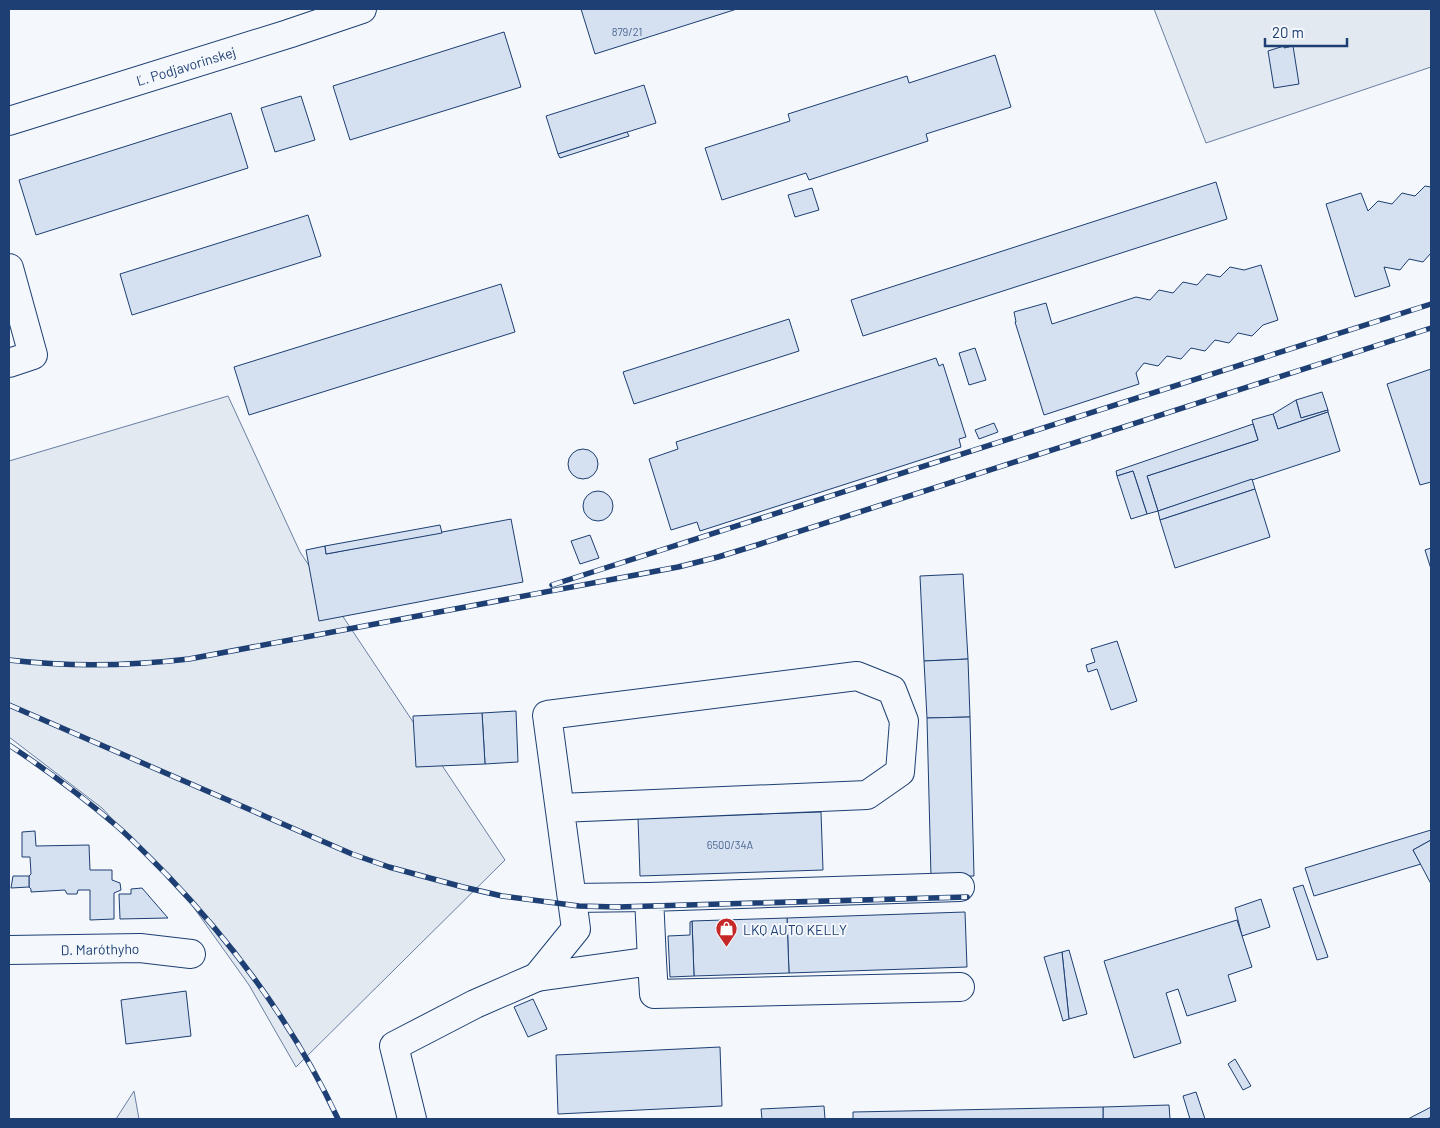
<svg xmlns="http://www.w3.org/2000/svg" width="1440" height="1128" font-family="Barlow,sans-serif">
  <style>
    .green { fill: #e3e9f0; stroke: #687fa3 }
    .building { fill: #d5e0f0; stroke: #1d3f73 }
    .lines { fill: none; stroke-linecap: round; stroke-linejoin: round }
    .minor-casing { stroke: #1d3f73; stroke-width: 30 }
    .minor { stroke: #f4f7fb; stroke-width: 28 }
    .rail-casing { stroke: #1d3f73; stroke-width: 5.5 }
    .rail { stroke: #f4f7fb; stroke-width: 4; stroke-dasharray: 11; stroke-linecap: butt }
    .labels { text-anchor: middle; dominant-baseline: central; stroke-width: 4; stroke-linejoin: round; paint-order: stroke }
    .number-label { font-size: 11px; fill: #4b6792 }
    .street-label { font-size: 14px; fill: #1d3f73; stroke: #f4f7fb }
    .poi-label { font-size: 14px; fill: #1d3f73; stroke: #f4f7fb; text-anchor: start }
  </style>
  <rect width="100%" height="100%" fill="#f4f7fb"/>
  <g class="green">
    <path d="M1154,9H1431V67L1206,143Z"/>
    <path d="M228,396L300,552L505,860L296,1067L249,985L189,901L102,808L9,737V461Z"/>
    <path d="M134,1091L139,1119H116Z"/>
  </g>
  <g class="building">
    <path d="M581,9H737L595,54Z"/>
    <path d="M504,32L521,87L350,140L333,86Z"/>
    <path d="M1284,46V48L1293,46L1299,84L1274,88L1268,51Z"/>
    <path d="M995,55L1011,107L926,134L928,141L809,180L806,173L722,200L705,148L790,121L788,114L907,76L909,83Z"/>
    <path d="M644,85L656,123L558,154L546,116Z"/>
    <path d="M301,96L315,140L275,152L261,108Z"/>
    <path d="M231,113L248,168L36,235L19,180Z"/>
    <path d="M627,132L629,136L560,158L558,154Z"/>
    <path d="M1216,182L1227,219L863,336L851,300Z"/>
    <path d="M1425,186L1431,187V253L1423,262L1409,259L1400,270L1384,267L1390,286L1355,297L1326,204L1361,193L1368,211L1378,201L1392,204L1402,193L1415,196Z"/>
    <path d="M812,188L819,210L795,217L788,195Z"/>
    <path d="M308,215L321,256L132,315L120,274Z"/>
    <path d="M1261,265L1278,320L1263,325L1252,336L1238,333L1229,343L1215,340L1205,351L1191,348L1181,359L1167,356L1158,366L1144,363L1136,373L1139,384L1044,415L1015,322H1016L1014,312L1046,303L1052,324L1136,297L1150,300L1159,290L1173,293L1183,282L1197,285L1207,274L1220,277L1230,267L1244,270Z"/>
    <path d="M501,284L515,332L249,415L234,367Z"/>
    <path d="M789,319L799,351L634,404L623,372Z"/>
    <path d="M975,348L986,380L969,385L959,353Z"/>
    <path d="M936,358L939,366L943,364L966,437L959,439L961,447L700,531L697,522L671,530L649,459L678,449L676,442Z"/>
    <path d="M1431,369V482L1420,485L1387,384Z"/>
    <path d="M1322,392L1328,410L1301,418L1296,400Z"/>
    <path d="M1296,400L1301,418L1328,410V412L1278,429L1273,414Z"/>
    <path d="M1328,412L1340,451L1158,511L1147,476L1258,440L1252,420L1273,414L1278,429Z"/>
    <path d="M994,423L998,432L979,439L975,430Z"/>
    <path d="M1253,424L1258,440L1147,476L1158,511L1147,514L1133,471L1117,476L1116,471Z"/>
    <circle cx="583" cy="464" r="15"/>
    <path d="M1133,471L1147,514L1131,519L1117,476Z"/>
    <path d="M1252,479L1255,489L1160,520L1158,511Z"/>
    <path d="M1255,489L1270,537L1175,568L1160,520Z"/>
    <circle cx="598" cy="506" r="15"/>
    <path d="M511,519L523,582L319,621L306,550L325,546L326,554Z"/>
    <path d="M440,525L442,533L326,554L325,546Z"/>
    <path d="M590,535L599,558L580,564L571,541Z"/>
    <path d="M1431,548V569L1425,550Z"/>
    <path d="M963,574L968,659L924,661L920,576Z"/>
    <path d="M1117,641L1137,701L1111,710L1097,669L1088,672L1086,665L1095,662L1091,649Z"/>
    <path d="M968,659L970,717L927,718L924,661Z"/>
    <path d="M516,711L518,762L485,764L482,713Z"/>
    <path d="M482,713L485,764L416,767L413,716Z"/>
    <path d="M970,717L974,876L931,877L927,718Z"/>
    <path d="M821,812L823,870L640,876L638,818Z"/>
    <path d="M1431,830V840L1413,850L1421,864L1314,896L1305,868Z"/>
    <path d="M35,831L36,846L89,845L90,870H112V880L120,883L121,890L114,893V919L90,920V890H78L77,894H67L65,890L31,892V889L29,887V876L31,874L30,857H22V832Z"/>
    <path d="M1431,840V884L1413,850Z"/>
    <path d="M13,876H29V887L11,888Z"/>
    <path d="M1303,885L1328,957L1317,960L1293,888Z"/>
    <path d="M142,888L168,918L120,919L119,894H131V889Z"/>
    <path d="M1261,899L1270,927L1242,936L1235,908Z"/>
    <path d="M965,912L967,967L789,973L787,918Z"/>
    <path d="M787,918L789,973L694,976L692,921Z"/>
    <path d="M1237,920L1252,967L1228,975L1236,1001L1187,1016L1178,989L1166,993L1181,1043L1134,1058L1104,961Z"/>
    <path d="M692,921L694,976L670,977L668,936L690,935V922Z"/>
    <path d="M1069,950L1087,1014L1069,1019L1062,952Z"/>
    <path d="M1062,952L1069,1019L1063,1021L1044,957Z"/>
    <path d="M186,991L191,1036L126,1044L121,1000Z"/>
    <path d="M533,999L547,1029L528,1037L514,1007Z"/>
    <path d="M720,1047L722,1106L558,1114L556,1055Z"/>
    <path d="M1235,1059L1251,1086L1243,1090L1228,1064Z"/>
    <path d="M1196,1092L1205,1119H1190L1183,1096Z"/>
    <path d="M1169,1105L1170,1119H1103V1107Z"/>
    <path d="M824,1106L825,1119H762L761,1109Z"/>
    <path d="M1103,1107V1119H853V1112Z"/>
    <path d="M1431,1107V1117L1427,1119H1408Z"/>
  </g>
  <g class="lines">
    <defs>
      <g id="minor">
        <path d="M9,121L288,34L362,9"/>
        <path d="M9,268L33,355L9,363"/>
        <path d="M572,898L649,897"/>
        <path d="M9,950L140,948L191,954"/>
        <path d="M652,961L649,897L960,887"/>
        <path d="M537,977L576,929L547,715L857,676L892,690L904,721L900,772L867,795L560,808"/>
        <path d="M412,1119L394,1046L475,1004L537,977L652,961L654,994L960,987"/>
      </g>
    </defs>
    <use href="#minor" class="minor-casing"/>
    <use href="#minor" class="minor"/>
    <defs>
      <g id="rail">
        <path d="M552,585L1431,304"/>
        <path d="M9,660C69,667 129,666 189,659L678,567L718,557L757,545L1431,328"/>
        <path d="M9,705L352,854L389,867L463,887L502,896L579,906L618,907L967,897"/>
        <path d="M9,745C47,770 84,798 118,827C135,842 151,859 167,875C236,947 296,1029 338,1119"/>
      </g>
    </defs>
    <use href="#rail" class="rail-casing"/>
    <use href="#rail" class="rail"/>
  </g>
  <defs>
    <symbol id="shop-pin" viewBox="-11 -11 22 30"><path d="M0 17L-7.5 6A9.5 9.5 0 1 1 7.5 6Z" fill="#c62828" stroke="#f4f7fb"/><path d="M-5-2.5h2.3a2.7 3.5 0 0 1 5.4 0H5L5.5 6h-11ZM-1.5-2.5h3a1.5 2.3 0 0 0-3 0Z" fill="#fff"/></symbol>
  </defs>
  <g fill-rule="evenodd">
    <use href="#shop-pin" x="714" y="916" width="25" height="34"/>
  </g>
  <g class="labels">
    <g class="number-label">
      <text x="627" y="31">879/21</text>
      <text x="730" y="844">6500/34A</text>
    </g>
    <g class="street-label">
      <text transform="translate(186 66) rotate(-17)">Ľ. Podjavorinskej</text>
      <text transform="translate(100 949) rotate(-1)">D. Maróthyho</text>
    </g>
    <g class="poi-label">
      <text x="743" y="929">LKQ AUTO KELLY</text>
    </g>
  </g>
  <rect width="1440" height="1128" fill="none" stroke="#1d3f73" stroke-width="20"/>
  <path d="M1265 38v8h82v-8" fill="none" stroke="#1d3f73" stroke-width="2.5"/>
  <text x="1272" y="38" font-size="15" fill="#1d3f73" stroke="#f4f7fb" stroke-width="4" paint-order="stroke">20 m</text>
</svg>
